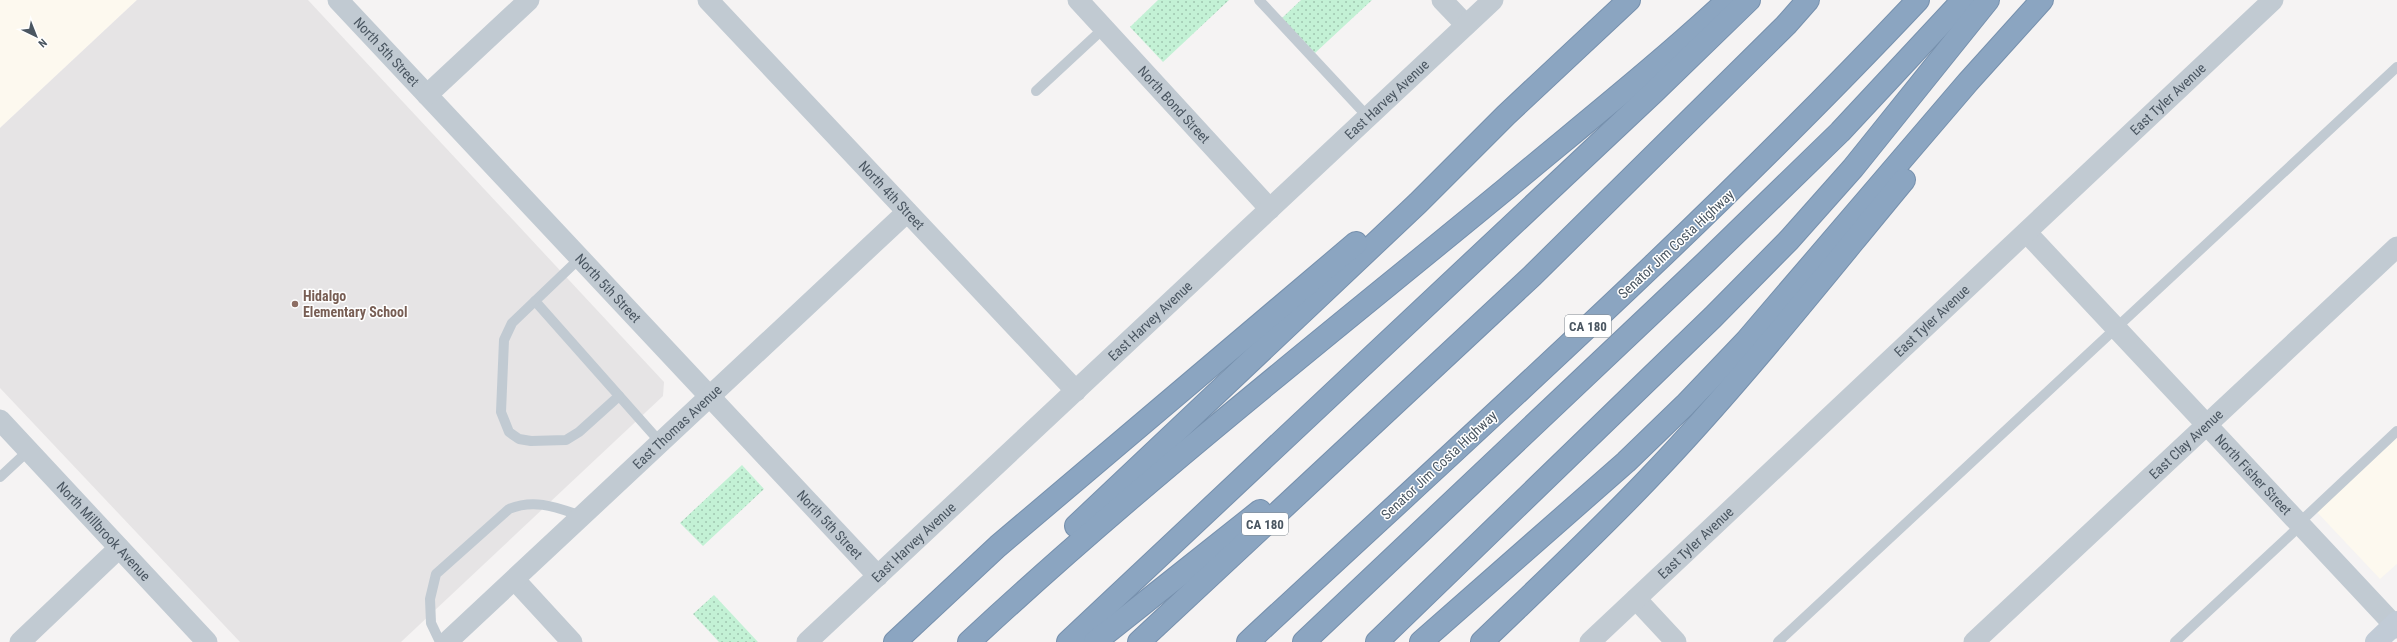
<svg xmlns="http://www.w3.org/2000/svg" width="2397" height="642" font-family="'Roboto Condensed',sans-serif">
  <style>
    .commercial { fill: #fdf9ef }
    .education { fill: #e6e4e5 }
    .grass { fill: url(#grass-dots) }
    .lines { fill: none; stroke-linecap: round; stroke-linejoin: round }
    .highway-casing { stroke: #7690ad; stroke-width: 24 }
    .lane { stroke: #c1cad2; stroke-width: 10 }
    .street { stroke: #c1cad2; stroke-width: 21 }
    .secondary { stroke: #c1cbd6; stroke-width: 22 }
    .highway { stroke: #8ba5c1; stroke-width: 22 }
    .education-dot { fill: #8d6e63; stroke: #fff; stroke-width: 1.5 }
    .labels { text-anchor: middle; dominant-baseline: central; stroke-width: 3; stroke-linejoin: round; paint-order: stroke }
    .shield { fill: #fff; stroke: #808990; stroke-width: 1 }
    .shield-label { font-size: 13px; font-weight: bold; fill: #4a5661 }
    .street-label { font-size: 14px; fill: #4a5661; stroke: #fff }
    .education-label { font-size: 14px; font-weight: bold; fill: #785e54; stroke: #fff; text-anchor: start }
  </style>
  <defs>
    <pattern id="grass-dots" width="8" height="8" patternUnits="userSpaceOnUse"><rect width="8" height="8" fill="#c3f1d5"/><path d="M2 2h.1M6 6h.1" fill="none" stroke="#a0c6b0" stroke-width="1.8" stroke-linecap="round"/></pattern>
  </defs>
  <rect width="100%" height="100%" fill="#f5f3f3"/>
  <g class="commercial">
    <path d="M0,0H137L0,128Z"/>
    <path d="M2397,435V564L2380,579L2315,510Z"/>
  </g>
  <path class="education" d="M137,0H308L664,382L663,396L401,642H240L0,388V128Z"/>
  <g class="grass">
    <path d="M1158,0H1229L1163,62L1130,27Z"/>
    <path d="M1301,0H1372L1315,53L1282,18Z"/>
    <path d="M742,465L764,489L703,546L680,523Z"/>
    <path d="M714,595L758,642H719L693,614Z"/>
  </g>
  <g class="lines">
    <defs>
      <g id="highway">
        <path d="M1076,526L1418,203L1506,115L1629,0"/>
        <path d="M895,642L998,546L1356,243"/>
        <path d="M969,642C1141,482 1326,337 1507,188C1581,126 1657,66 1728,0"/>
        <path d="M1068,642L1654,92L1749,0"/>
        <path d="M1095,642L1260,511"/>
        <path d="M1139,642L1532,276L1786,25L1808,0"/>
        <path d="M1248,642C1475,431 1706,225 1918,0"/>
        <path d="M1304,642L1705,263L1840,132L1963,0"/>
        <path d="M1377,642L1713,317L1789,240L1853,168L1988,0"/>
        <path d="M1421,642L1626,462L1685,405L1747,340L1968,82L2042,0"/>
        <path d="M1482,642C1538,588 1596,534 1650,477C1740,383 1821,280 1904,180"/>
      </g>
    </defs>
    <use href="#highway" class="highway-casing"/>
    <g class="lane">
      <path d="M1259,0L1368,117"/>
      <path d="M1036,91L1104,28"/>
      <path d="M580,258L535,301L660,442"/>
      <path d="M535,301L512,323L504,340L501,412L509,432L519,439L531,441L566,440L579,432L619,396"/>
      <path d="M0,477L28,451"/>
      <path d="M2299,523L2397,431"/>
      <path d="M440,642L431,623L430,599L436,574L509,509C535,498 558,508 582,516"/>
      <path d="M1778,642C1985,451 2192,260 2397,67"/>
      <path d="M2175,642L2301,525"/>
    </g>
    <g class="street">
      <path id="s1" d="M338,0L878,576"/>
      <path id="s2" d="M708,0L1076,391"/>
      <path id="s3" d="M1078,0L1270,209"/>
      <path d="M1442,0L1466,25"/>
      <path d="M427,95L529,0"/>
      <path id="s4" d="M2027,233L2397,628"/>
      <path id="s5" d="M0,420L207,642"/>
      <path d="M515,580L572,642"/>
      <path d="M1636,599L1676,642"/>
      <path d="M20,642L119,548"/>
      <path id="s6" d="M447,642L907,212"/>
      <path id="s7" d="M807,642L1493,0"/>
      <path id="s8" d="M1590,642L2273,0"/>
      <path id="s9" d="M1974,642L2397,247"/>
    </g>
    <path class="secondary" d="M2376,642L2397,622"/>
    <use href="#highway" class="highway"/>
  </g>
  <circle class="education-dot" cx="295" cy="304" r="4"/>
  <g class="labels">
    <g class="shield">
      <rect x="1565" y="315" width="46" height="22" rx="3"/>
      <rect x="1242" y="513" width="46" height="22" rx="3"/>
    </g>
    <g class="shield-label">
      <text x="1588" y="326">CA 180</text>
      <text x="1265" y="524">CA 180</text>
    </g>
    <g class="street-label">
      <text stroke="none"><textPath href="#s1" startOffset="71">North 5th Street</textPath></text>
      <text stroke="none"><textPath href="#s8" startOffset="793">East Tyler Avenue</textPath></text>
      <text stroke="none"><textPath href="#s7" startOffset="794">East Harvey Avenue</textPath></text>
      <text stroke="none"><textPath href="#s3" startOffset="142">North Bond Street</textPath></text>
      <text stroke="none"><textPath href="#s2" startOffset="268">North 4th Street</textPath></text>
      <text transform="translate(1676 244) rotate(-43)">Senator Jim Costa Highway</text>
      <text stroke="none"><textPath href="#s1" startOffset="395">North 5th Street</textPath></text>
      <text stroke="none"><textPath href="#s7" startOffset="470">East Harvey Avenue</textPath></text>
      <text stroke="none"><textPath href="#s8" startOffset="469">East Tyler Avenue</textPath></text>
      <text stroke="none"><textPath href="#s6" startOffset="315">East Thomas Avenue</textPath></text>
      <text stroke="none"><textPath href="#s9" startOffset="290">East Clay Avenue</textPath></text>
      <text transform="translate(1439 465) rotate(-43)">Senator Jim Costa Highway</text>
      <text stroke="none"><textPath href="#s4" startOffset="331">North Fisher Street</textPath></text>
      <text stroke="none"><textPath href="#s1" startOffset="719">North 5th Street</textPath></text>
      <text stroke="none"><textPath href="#s5" startOffset="152">North Millbrook Avenue</textPath></text>
      <text stroke="none"><textPath href="#s7" startOffset="146">East Harvey Avenue</textPath></text>
      <text stroke="none"><textPath href="#s8" startOffset="145">East Tyler Avenue</textPath></text>
    </g>
    <g class="education-label">
      <text x="303" y="296">Hidalgo<tspan x="303" dy="16">Elementary School</tspan></text>
    </g>
  </g>
  <g transform="translate(36 36) rotate(137)" stroke="#ffffff" stroke-width="3" paint-order="stroke">
  <path d="M0-3L7 15L0 10L-7 15Z" fill="#4a5661"/>
  <text y="-6" font-size="11" font-weight="bold" text-anchor="middle" fill="#4a5661">N</text>
  </g>
</svg>
